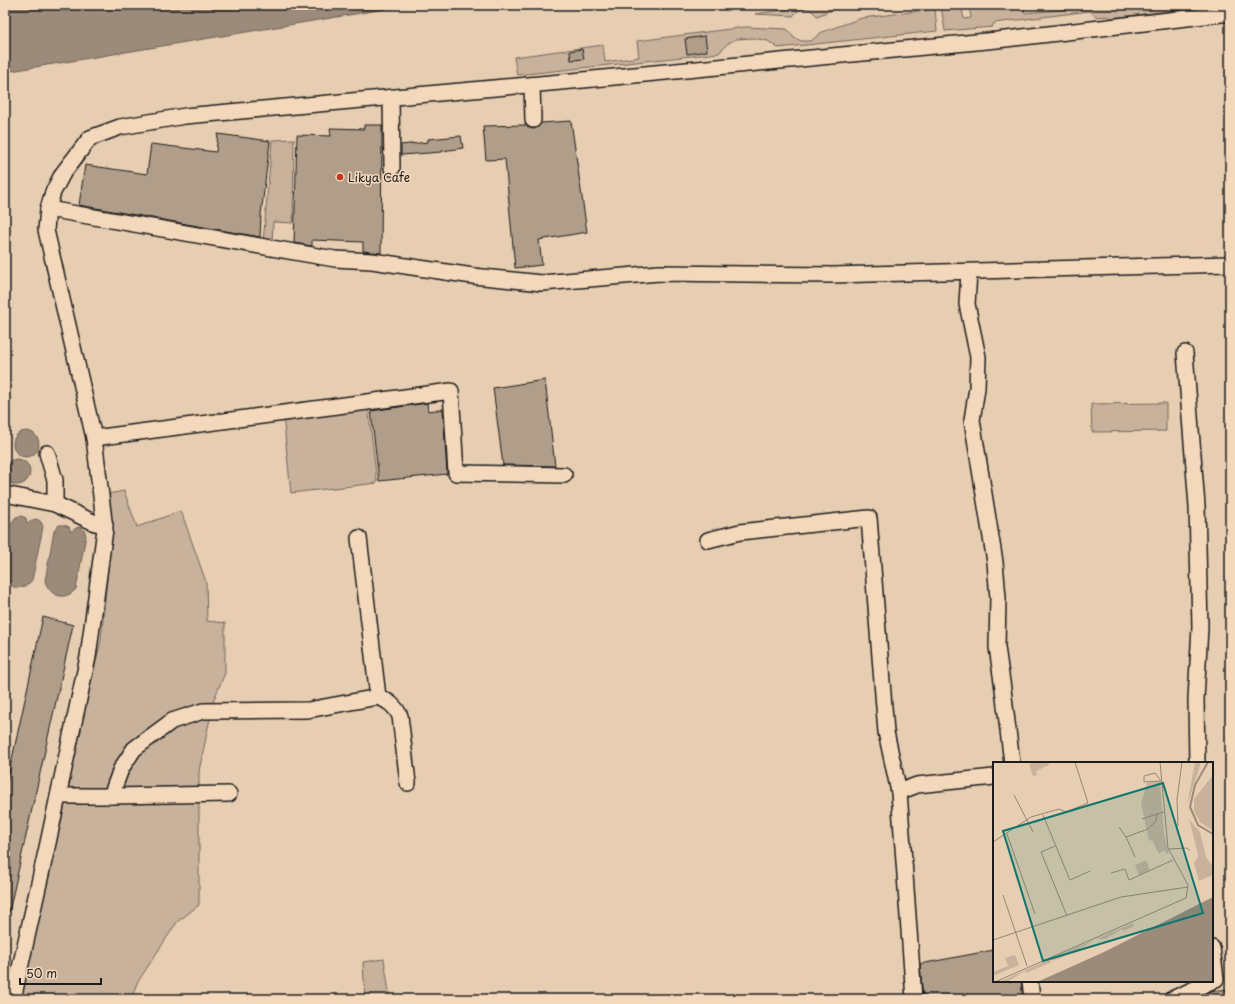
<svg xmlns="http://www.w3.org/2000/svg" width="1235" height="1004" font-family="'Playpen Sans',sans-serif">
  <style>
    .green { fill: #c9b29c; stroke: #72675c }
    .water { fill: #9c8b7a; stroke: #695f54 }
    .building { fill: #b19e8a; stroke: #1c1c1c }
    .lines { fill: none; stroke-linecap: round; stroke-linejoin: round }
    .minor-casing { stroke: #1c1c1c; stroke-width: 18 }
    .minor { stroke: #f4d8bb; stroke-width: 15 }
    .poi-dot { fill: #c8321e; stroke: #f4d8bb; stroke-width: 1.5 }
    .labels { text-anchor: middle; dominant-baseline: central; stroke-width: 3; stroke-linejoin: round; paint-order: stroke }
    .poi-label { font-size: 12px; fill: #1c1c1c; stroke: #f4d8bb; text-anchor: start }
    .inset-river { fill: none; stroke: #9c8b7a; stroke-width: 2 }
    .inset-road { fill: none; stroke: #968675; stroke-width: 1 }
    .view { fill: #0f766e; fill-opacity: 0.15; stroke: #0f766e; stroke-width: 2 }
    .inset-edge { fill: none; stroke: #1c1c1c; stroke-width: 2 }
  </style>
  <rect width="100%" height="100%" fill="#e7cdb1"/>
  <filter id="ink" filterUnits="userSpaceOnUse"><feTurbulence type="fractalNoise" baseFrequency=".025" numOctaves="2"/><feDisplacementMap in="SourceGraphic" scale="8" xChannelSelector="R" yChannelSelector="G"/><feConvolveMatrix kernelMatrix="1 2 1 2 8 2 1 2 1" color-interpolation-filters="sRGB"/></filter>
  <g filter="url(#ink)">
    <g class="green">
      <path d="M815,5H845L817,16L811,10L804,8L799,10L793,16L755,14Z"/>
      <path d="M953,5H961L964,19L971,18L969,5H1023L1025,13L1070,9V5H1221L1110,18L1109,16L1097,17L1090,11L994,23L992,27L945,31L941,6Z"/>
      <path d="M935,9L937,31L778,48L768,41L753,38L736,39L727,44L719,53L517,75L514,57L603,45L605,62L639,57L637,41L745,27L787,29L794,38L802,41H811L822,32L862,18Z"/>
      <path d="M294,139L293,223L273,222L272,244L263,243L272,140Z"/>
      <path d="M1166,403V431L1092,432L1091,404Z"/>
      <path d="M368,405L377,483L291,493L283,415Z"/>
      <path d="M124,491L137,527L181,511L206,582L207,621L225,623V673L214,699L199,771V905L177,922L137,983L131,999H21L63,800L101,640L111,539L108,494Z"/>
      <path d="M384,959L390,999H365L363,962Z"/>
    </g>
    <g class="water">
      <path d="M5,5H409L5,72Z"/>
      <circle cx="26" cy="444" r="13"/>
      <circle cx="17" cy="472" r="13"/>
      <path d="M21,516L26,518L27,524L32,520L37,519L41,522L43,527L32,580C24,590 14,590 5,581C5,565 4,528 16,517Z"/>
      <path d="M59,525H64L69,527L71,532L76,528L80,527L84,530L86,535L76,589C64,602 50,596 45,581L54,531Z"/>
    </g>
    <g class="building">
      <path d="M705,36L707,51L687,54L685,39Z"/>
      <path d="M582,49L584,59L571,60L570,51Z"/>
      <path d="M571,121L587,232L539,240L542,265L515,268L505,159L486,160L483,126L526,125L529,128L534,129L538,127L541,123Z"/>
      <path d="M364,125H382L381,253L363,251V242L312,240V246L294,243L297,135L331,136L330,128L364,129Z"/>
      <path d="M218,134L270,141L261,215L260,237L79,205L85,165L147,174L151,144L216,152Z"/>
      <path d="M461,136L463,148L442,151V152L401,155V145L428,142V139Z"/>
      <path d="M545,380L555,466L503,465L493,388Z"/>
      <path d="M427,403L428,411L443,409L447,474L379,481L371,411Z"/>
      <path d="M43,617L73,625L9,912H5V791Z"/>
      <path d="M994,950V981H1021L1023,999H923L920,964Z"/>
      <path d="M1230,989V999H1196L1211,991Z"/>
    </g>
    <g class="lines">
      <defs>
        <g id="minor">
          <path d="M532,85L533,120"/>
          <path d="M391,98L392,168"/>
          <path d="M48,209L335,259L372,261L473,276L542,283L659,273L833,275L1230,264"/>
          <path d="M969,272L967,304L978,357L977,388L972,420L995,562L998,598L997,647L1003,689L1012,763"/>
          <path d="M1185,353L1197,506L1200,627L1196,699L1197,763"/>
          <path d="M94,438L451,391L456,473L564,475"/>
          <path d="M47,453L55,480V504"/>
          <path d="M5,494L55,504L95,523L105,525"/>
          <path d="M359,538L378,697"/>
          <path d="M708,540L740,532L869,518L886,732L899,792L914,999"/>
          <path d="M899,792L917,785L994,777"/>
          <path d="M58,796H111L121,769L134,749L172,721L203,711L308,710L378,697C389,701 395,706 400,716L408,783"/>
          <path d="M111,796L229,794"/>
          <path d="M1212,948L1216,979"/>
          <path d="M1030,981L1032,999"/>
          <path d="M13,999L48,843L88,657L105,529L94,438L46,230L48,209L53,192L63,173L90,138L120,127L185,116L583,80L997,40L1230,13"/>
          <path d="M1172,999L1212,981"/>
        </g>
      </defs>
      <use href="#minor" class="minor-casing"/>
      <use href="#minor" class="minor"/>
    </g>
  </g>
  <circle class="poi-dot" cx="340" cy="177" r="4"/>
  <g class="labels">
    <g class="poi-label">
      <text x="348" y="177">Likya Cafe</text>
    </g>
  </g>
  <g transform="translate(993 762)">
    <rect width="220" height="220" fill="#e7cdb1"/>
    <path d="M41,0H55L56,3L43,9L44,13L40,14L36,2ZM202,0H207V4L194,44ZM220,13V69L207,60L201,49V37ZM167,19L171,72L176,91L174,92L171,88L166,92L159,78L156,79L148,41L154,21ZM196,57L207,70L213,95L220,104V113L206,119L201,101L205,95L204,88ZM153,98L157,108L146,113L142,103ZM140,161L141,164L130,169L129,167L112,177H103L88,186L87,184ZM86,184L88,187L71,192L72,194L60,199L59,197L57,198L59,200L33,211L32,209L14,220H6ZM22,193L26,203L0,214V210L15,204L12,196Z" fill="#c9b29c"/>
    <path d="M220,135V220H44L109,191Z" fill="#9c8b7a"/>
    <path class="inset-river" d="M215,0L202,23L197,45L205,63L220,72"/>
    <path class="inset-road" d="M162,11L168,19L151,20V14ZM21,33L40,70M50,53L77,118L97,109M149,57L164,52M185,64L184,38L189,0M126,65L133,75L155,67L163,59L164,52L171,50M14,72L42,152M133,75L142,95M0,80L38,55L66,47L73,50L95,41L82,0M62,84L48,90L74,154M176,87L194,86L197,89M118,111L132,107L136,118L180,98M10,133L34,204M0,178L128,135L195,125M2,220L193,136L195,123L175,86L167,0"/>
    <path class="view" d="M170,21L210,151L50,199L10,69Z"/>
    <rect width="220" height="220" class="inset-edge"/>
  </g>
  <rect width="1235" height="1004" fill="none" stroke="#f4d8bb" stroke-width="20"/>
  <rect x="10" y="10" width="1215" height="984" fill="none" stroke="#1c1c1c" stroke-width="1.5" filter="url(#ink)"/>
  <path d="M20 978v6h81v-6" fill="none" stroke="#1c1c1c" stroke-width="2"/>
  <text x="26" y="978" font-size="12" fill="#1c1c1c" stroke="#f4d8bb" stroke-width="3" paint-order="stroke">50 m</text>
</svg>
